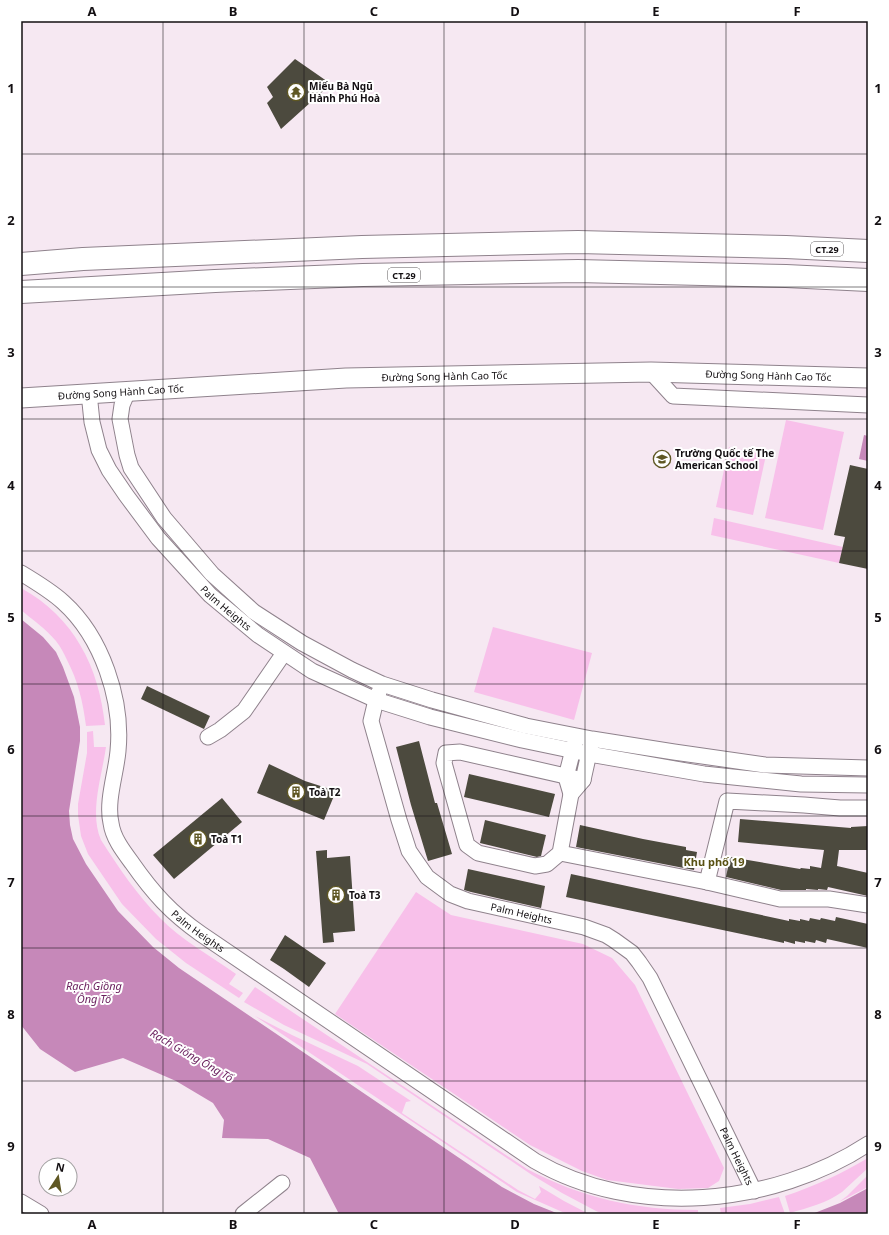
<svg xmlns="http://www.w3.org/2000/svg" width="889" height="1235" font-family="'Noto Sans',sans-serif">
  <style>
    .green { fill: #f8c0ea }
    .water { fill: #c688b9 }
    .building { fill: #4c4a3e }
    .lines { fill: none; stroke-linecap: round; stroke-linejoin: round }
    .minor-casing { stroke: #8f828c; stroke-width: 17 }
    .major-casing { stroke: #8f828c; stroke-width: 21 }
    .highway-casing { stroke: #8f828c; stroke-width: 24 }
    .minor { stroke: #fff; stroke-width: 15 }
    .major { stroke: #fff; stroke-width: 19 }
    .highway { stroke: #fff; stroke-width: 22 }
    .grid { fill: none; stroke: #130f12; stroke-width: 1; stroke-opacity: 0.55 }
    .labels { text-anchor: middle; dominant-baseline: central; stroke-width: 4; stroke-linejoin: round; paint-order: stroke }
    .shield { fill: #fff; stroke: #5a5759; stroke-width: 1 }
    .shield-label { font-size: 9px; font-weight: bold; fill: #130f12 }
    .poi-label { font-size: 10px; font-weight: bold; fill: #130f12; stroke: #fff; text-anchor: start }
    .street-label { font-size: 10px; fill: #130f12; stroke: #fff }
    .neighbourhood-label { font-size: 11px; font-weight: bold; fill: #595012; stroke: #fff }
    .water-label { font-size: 11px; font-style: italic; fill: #691f5d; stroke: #fff }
    .neatline { fill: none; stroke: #130f12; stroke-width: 1.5 }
    .grid-label { font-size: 13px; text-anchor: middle; font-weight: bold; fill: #130f12 }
  </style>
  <rect width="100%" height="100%" fill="#f6e8f2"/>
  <g class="green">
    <path d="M786,420L844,432L823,530L765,518Z"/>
    <path d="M729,447L766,455L753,515L716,507Z"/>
    <path d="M714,518L843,547L839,563L711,535Z"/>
    <path d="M21,588C74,617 99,667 105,725L86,726C83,702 78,681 67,660C64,654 61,647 56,641C46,629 33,620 21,610Z"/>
    <path d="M493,627L592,653L574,720L474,692Z"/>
    <path d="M93,731L94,747H106C102,776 89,813 101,840C119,868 137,895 160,918C180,939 212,957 236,974L229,984L243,993L239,998L186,963L156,939L122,904L88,854L81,836L78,815V804L87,753V732Z"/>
    <path d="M416,892L451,915L583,944L612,958L635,985L724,1168L719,1181L708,1188L678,1189L607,1180L582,1171L530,1145L335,1014Z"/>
    <path d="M255,987L527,1169C582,1198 636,1210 698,1210V1214H603L596,1211L562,1193L532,1175L367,1064L284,1025L244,1002Z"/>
    <path d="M255,1016L292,1035L358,1066L411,1101L406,1102L402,1113L518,1190L535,1199L541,1192L539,1186L564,1201L589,1214H567L517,1192Z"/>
    <path d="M868,1158V1168L842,1192C827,1203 807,1208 790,1213L785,1196C815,1186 841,1174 868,1158Z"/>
    <path d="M868,1175V1187L839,1202L847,1196Z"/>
    <path d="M779,1197L785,1214H721L720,1208L750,1204Z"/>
  </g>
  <g class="water">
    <path d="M864,435L868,436V461L859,459Z"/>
    <path d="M21,619L43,637L56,652L63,667L74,697L80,727V741L69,811L70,825L73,839L86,864L118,911L153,947L179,968L502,1187L534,1204L559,1214H339L310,1158L268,1139L222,1138L224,1120L213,1103L176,1081L123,1058L75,1072L40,1049L21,1025Z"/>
    <path d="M868,1188V1214H812L840,1203Z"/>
  </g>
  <g class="building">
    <path d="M295,59L331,84L281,129L267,103L273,97L267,87Z"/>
    <path d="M850,465L868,469V569L839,563L845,537L834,535Z"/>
    <path d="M147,686L210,716L204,729L141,699Z"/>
    <path d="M419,741L435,803H437L452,854L428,861L411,805L396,747Z"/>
    <path d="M269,764L305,781L336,791L324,820L257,793Z"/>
    <path d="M469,774L555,794L549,817L464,797Z"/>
    <path d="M222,798L242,822L174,879L153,855Z"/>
    <path d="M740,819L851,828V827L868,826V850H839L837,866L868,873V896L828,887L827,890L818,889V890L806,889V890H781L726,877L730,857L800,869L801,868L810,869V866L821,868L824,850L738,842Z"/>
    <path d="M485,820L546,835L541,856L537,857L480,843Z"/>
    <path d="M580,825L643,839L686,847V850L697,852L694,870L576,847Z"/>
    <path d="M327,850V858L350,856L355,931L333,933L334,942L323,943L316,851Z"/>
    <path d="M468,869L545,886L541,908L471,892L464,890Z"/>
    <path d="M571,874L789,921V919L800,921V919L809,921L810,918L820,920L821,918L835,921L836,917L868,924V948L827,939L826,943L816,940L815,943L805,941V943L795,941V944L784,941V943L566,897Z"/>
    <path d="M285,935L326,963L309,987L284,969L270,960Z"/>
  </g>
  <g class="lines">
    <defs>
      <g id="minor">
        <path d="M651,372L673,396L868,405"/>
        <path d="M128,391L122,405L120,419L127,455L131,468L164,518L212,574L254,612L302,643L352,670L382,684L432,700L526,726L592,739L674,752L765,765L868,768"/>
        <path id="s1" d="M89,393L92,422L99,450L109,470L126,495L158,538L210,595L258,635L312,671L376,700L430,717L522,740L589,754L704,774L801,784L868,785"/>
        <path id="s2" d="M21,573C36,582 51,591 63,602C102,637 123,700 118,751C116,774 106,801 111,823C113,838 123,851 132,863C153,893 171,913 201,934L535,1161C635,1219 773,1206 868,1144"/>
        <path id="s3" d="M379,692L376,700L371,721L399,820L409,851L427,877L450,894L468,901L584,927L606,935L614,940L632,953L639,962L650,978L754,1191"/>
        <path d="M208,737L220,730L244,711L284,653"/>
        <path d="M575,742L566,777L571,794L583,780L591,744"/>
        <path d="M571,794L560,853L547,864L535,866L478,853L467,845L444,763L446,753L460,752L583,780"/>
        <path d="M560,853L707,882L780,899H829L868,905"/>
        <path d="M707,882L727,801L804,805L840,808H868"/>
        <path d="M21,1202L41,1214"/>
        <path d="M243,1214L282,1183"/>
      </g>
      <g id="major">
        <path id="s4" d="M21,398L346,378L651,372L868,378"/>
      </g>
      <g id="highway">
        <path d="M21,264L83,259L362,247L578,242L786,247L868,251"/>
        <path d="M21,292L215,281L363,275L578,271L786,276L868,280"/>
      </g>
    </defs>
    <use href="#minor" class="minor-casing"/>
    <use href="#major" class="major-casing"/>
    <use href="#highway" class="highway-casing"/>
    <use href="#minor" class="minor"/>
    <use href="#major" class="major"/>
    <use href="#highway" class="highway"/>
  </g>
  <path class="grid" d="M163,21V1214M304,21V1214M444,21V1214M585,21V1214M726,21V1214M21,154H868M21,287H868M21,419H868M21,551H868M21,684H868M21,816H868M21,948H868M21,1081H868"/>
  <defs>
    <symbol id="temple-ring" viewBox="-11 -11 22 22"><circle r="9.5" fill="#fff" stroke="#5f5723" stroke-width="1.5"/><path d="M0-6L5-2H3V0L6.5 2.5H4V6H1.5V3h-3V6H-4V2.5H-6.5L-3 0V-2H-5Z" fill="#5f5723"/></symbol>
    <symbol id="school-ring" viewBox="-11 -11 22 22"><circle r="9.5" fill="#fff" stroke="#5f5723" stroke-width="1.5"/><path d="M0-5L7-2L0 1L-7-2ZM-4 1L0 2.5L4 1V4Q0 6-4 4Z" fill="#5f5723"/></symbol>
    <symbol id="building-ring" viewBox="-11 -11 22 22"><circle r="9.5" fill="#fff" stroke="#5f5723" stroke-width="1.5"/><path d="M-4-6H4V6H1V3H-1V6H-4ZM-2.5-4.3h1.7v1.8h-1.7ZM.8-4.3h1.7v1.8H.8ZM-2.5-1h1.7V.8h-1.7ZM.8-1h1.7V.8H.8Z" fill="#5f5723"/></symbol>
  </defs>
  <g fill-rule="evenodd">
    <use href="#temple-ring" x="286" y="82" width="20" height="20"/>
    <use href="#school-ring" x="652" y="449" width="20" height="20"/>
    <use href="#building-ring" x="286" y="782" width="20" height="20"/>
    <use href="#building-ring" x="188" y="829" width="20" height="20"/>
    <use href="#building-ring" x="326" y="885" width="20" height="20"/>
  </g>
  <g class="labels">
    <g class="shield">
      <rect x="811" y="242" width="32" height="14" rx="3"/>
      <rect x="388" y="268" width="32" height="14" rx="3"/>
    </g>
    <g class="shield-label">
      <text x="827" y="249">CT.29</text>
      <text x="404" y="275">CT.29</text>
    </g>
    <g class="poi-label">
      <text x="309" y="86">Miếu Bà Ngũ<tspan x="309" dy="12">Hành Phú Hoà</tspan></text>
      <text x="675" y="453">Trường Quốc tế The<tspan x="675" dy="12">American School</tspan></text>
      <text x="309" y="792">Toà T2</text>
      <text x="211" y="839">Toà T1</text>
      <text x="349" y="895">Toà T3</text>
    </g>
    <g class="street-label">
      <text stroke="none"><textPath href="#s4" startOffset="748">Đường Song Hành Cao Tốc</textPath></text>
      <text stroke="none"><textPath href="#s4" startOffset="424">Đường Song Hành Cao Tốc</textPath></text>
      <text stroke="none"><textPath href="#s4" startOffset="100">Đường Song Hành Cao Tốc</textPath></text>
      <text stroke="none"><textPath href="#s1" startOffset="262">Palm Heights</textPath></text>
      <text stroke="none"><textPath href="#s3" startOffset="300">Palm Heights</textPath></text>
      <text stroke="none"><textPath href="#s2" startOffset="429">Palm Heights</textPath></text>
      <text stroke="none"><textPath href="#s3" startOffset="648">Palm Heights</textPath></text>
    </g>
    <g class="neighbourhood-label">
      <text x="714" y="861">Khu phố 19</text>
    </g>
    <g class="water-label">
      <text x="94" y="985">Rạch Giồng<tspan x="94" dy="13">Ông Tố</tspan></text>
      <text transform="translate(192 1055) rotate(30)">Rạch Giống Ống Tố</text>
    </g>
  </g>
  <rect width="889" height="1235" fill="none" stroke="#ffffff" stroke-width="44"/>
  <g transform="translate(58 1177) rotate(12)"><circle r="19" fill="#ffffff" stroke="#a19fa0"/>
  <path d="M0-3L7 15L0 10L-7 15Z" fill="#5f5723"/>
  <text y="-6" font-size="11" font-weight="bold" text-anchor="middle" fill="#130f12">N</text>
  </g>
  <rect x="22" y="22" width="845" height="1191" class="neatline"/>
  <g class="grid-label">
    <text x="92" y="16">A</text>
    <text x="233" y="16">B</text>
    <text x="374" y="16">C</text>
    <text x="515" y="16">D</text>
    <text x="656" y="16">E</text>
    <text x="797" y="16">F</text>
    <text x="11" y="93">1</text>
    <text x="878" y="93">1</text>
    <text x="11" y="225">2</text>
    <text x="878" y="225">2</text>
    <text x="11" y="357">3</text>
    <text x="878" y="357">3</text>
    <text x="11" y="490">4</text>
    <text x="878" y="490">4</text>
    <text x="11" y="622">5</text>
    <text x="878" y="622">5</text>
    <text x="11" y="754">6</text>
    <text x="878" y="754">6</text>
    <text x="11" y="887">7</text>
    <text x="878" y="887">7</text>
    <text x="11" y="1019">8</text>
    <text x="878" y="1019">8</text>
    <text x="11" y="1151">9</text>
    <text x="878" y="1151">9</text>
    <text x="92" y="1229">A</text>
    <text x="233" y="1229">B</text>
    <text x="374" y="1229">C</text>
    <text x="515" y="1229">D</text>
    <text x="656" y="1229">E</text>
    <text x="797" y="1229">F</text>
  </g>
</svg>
